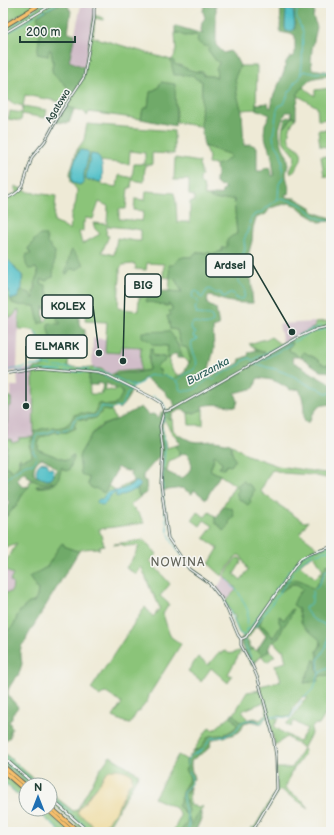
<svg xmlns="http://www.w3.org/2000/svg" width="334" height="835" font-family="'Balsamiq Sans',sans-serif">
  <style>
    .industrial { fill: #d1bdc9 }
    .green { fill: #8bc479; stroke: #558056; fill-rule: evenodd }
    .forest { fill: #70aa69; stroke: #48744e; fill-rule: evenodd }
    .sand { fill: #eeda9e; stroke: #868c69 }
    .water { fill: #52c0c7; stroke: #387e7e }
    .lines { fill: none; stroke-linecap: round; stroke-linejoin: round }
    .stream { stroke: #52c0c7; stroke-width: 1 }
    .minor-casing { stroke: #3e574c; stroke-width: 3 }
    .tertiary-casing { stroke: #3e574c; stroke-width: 3.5 }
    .trunk-casing { stroke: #3e574c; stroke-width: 5 }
    .motorway-casing { stroke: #3e574c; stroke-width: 5 }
    .minor { stroke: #fff; stroke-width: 1.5 }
    .tertiary { stroke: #fff; stroke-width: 2 }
    .trunk { stroke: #f8bf6c; stroke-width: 3.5 }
    .motorway { stroke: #f8bf6c; stroke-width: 3.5 }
    .labels { text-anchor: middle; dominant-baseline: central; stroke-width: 3; stroke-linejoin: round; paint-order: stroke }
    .street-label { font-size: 10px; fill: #1f3d34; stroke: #f6f6f2 }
    .water-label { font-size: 11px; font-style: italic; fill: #2c5e59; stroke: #f6f6f2 }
    .quarter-label { font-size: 12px; letter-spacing: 1px; fill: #63655a; stroke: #f6f6f2 }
    .leader { fill: none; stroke: #1f3d34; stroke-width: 1.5 }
    .callout-dot { fill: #1f3d34; stroke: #f6f6f2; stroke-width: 1.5 }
    .callout { fill: #f6f6f2; stroke: #1f3d34; stroke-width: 1.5 }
    .callout-label { font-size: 11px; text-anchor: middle; font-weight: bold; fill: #1f3d34 }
  </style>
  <rect width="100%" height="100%" fill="#f6f6f2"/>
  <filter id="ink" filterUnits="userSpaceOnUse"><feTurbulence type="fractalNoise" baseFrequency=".025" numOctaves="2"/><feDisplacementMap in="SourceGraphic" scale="8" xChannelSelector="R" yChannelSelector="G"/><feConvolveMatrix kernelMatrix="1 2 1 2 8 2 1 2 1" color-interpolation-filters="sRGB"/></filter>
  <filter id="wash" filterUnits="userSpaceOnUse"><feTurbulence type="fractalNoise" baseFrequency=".012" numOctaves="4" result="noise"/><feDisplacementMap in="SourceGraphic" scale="16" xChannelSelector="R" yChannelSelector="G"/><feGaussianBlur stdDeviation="0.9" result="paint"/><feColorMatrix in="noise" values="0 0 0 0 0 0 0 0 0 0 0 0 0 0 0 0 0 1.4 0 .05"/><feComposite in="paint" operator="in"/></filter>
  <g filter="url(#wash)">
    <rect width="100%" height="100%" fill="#eeead6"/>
    <g class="industrial">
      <path d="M81,5L95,8L94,19L86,68L69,61Z"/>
      <path d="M19,310L17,370L34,368L35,370L33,371L34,432L33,437L20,438V441L12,443L6,440L8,406H11V385L12,386H18L17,371L3,373V317H12L16,311Z"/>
      <path d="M315,322L316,327L283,342L279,324Z"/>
      <path d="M93,338L106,339L105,352L121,346L141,347L140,371H138V370L115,372L111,375L101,369L92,368Z"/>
      <path d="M3,568L13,574L12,582V589L11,592L3,593Z"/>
      <path d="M224,576L235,587L236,590L226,601L217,589Z"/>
    </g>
    <g class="green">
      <path d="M3,3H39L3,25Z"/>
      <path d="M44,3H61L38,15L49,50H51L53,62L52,69L53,74C60,79 68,85 72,93L83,78L94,15L104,18L103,20L95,18L93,37L171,60L174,57L176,49L175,33H180L191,36L196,35L198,37L209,47L208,50L214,58L219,62L217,77L203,75L202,72C194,72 187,70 180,65L172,68L193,75L202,81L201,127L176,122C178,109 174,96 171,84L161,82L158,88L150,92L148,107L143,109L141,119L89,112L87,116L86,114L84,112L65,106L67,103L25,95L23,106L47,110L45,118L22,114L21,121L8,119L10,111L22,113L23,106L11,103V101L3,100V29Z"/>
      <path d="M240,66H257L256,109L241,110L237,95L235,77Z"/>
      <path d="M303,87L315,96V90L331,88V119L318,120L317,107L297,95Z"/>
      <path d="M293,116L296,118C291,123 286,136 290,142C293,146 298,147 300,151C305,158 296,169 291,174L290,171C293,164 296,161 294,153C284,144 280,140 283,126L284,127L286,126Z"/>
      <path d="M87,124L174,131V154L152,153V165H145L144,182L132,180L131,188H128L126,209H119V219L142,221L144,211L134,210L135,199L145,200L146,191L174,193L176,202L177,222H190V202H194V196L189,195V180H174L175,158L200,162L199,166C202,169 200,173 202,176L200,178V183L203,185L205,196H210V198L220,200L234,198L237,235L227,247L222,251L216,254L201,252L192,257H183L175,279L182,292L169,291L170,278L163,277L164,264L147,263L146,270L135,269L136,266L134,264L123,265L120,268V278L119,288L118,308L138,311L139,298V297H143L146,276L161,277L160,291L147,290L151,295L150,297C155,303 159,305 167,306L168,304L170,305L173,308L171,316H167L169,322L170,329L177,330L181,346L187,348L191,361L189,363L183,358L179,346L174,340H148L153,345L168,346L167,358H170L169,363L173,371H174L175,373L177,375L175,377L174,379L161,375L160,370H158L157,366L159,364L165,359L164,357L162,356L149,355V370L113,375L133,385L134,386L132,389L127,388L102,374L89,372L90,394H102L105,391L111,390L115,391V390L118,389L124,392C120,399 119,405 110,405C106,406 103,405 100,403L97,404L98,406L94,415C88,413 81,414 74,415C71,422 66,428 57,428C56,428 55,427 54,427C47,428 40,429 34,432L33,370H35L34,368L43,367L44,365L43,364L44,346L37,337L34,330L19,329V310L16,311L15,314L12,317H3V292L6,291H9L10,297L12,303L35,306L40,323L47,320L48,309H43V306L50,303V297L46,290L45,288L41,284L42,279L46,281L33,243L28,249L31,254L32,269L36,268C38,272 39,274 36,278L34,298H32L28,292H25L21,290L23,276L21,274L16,270L14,266L3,255V200L18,192L15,190V186L29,192L56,196L54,222C60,224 64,228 70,230L71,222V216L76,202L77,190L71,182L70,173L77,150L84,140ZM79,150L87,151L89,153L84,174V180L83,184H76L73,166ZM130,151L145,153V164H134L132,178L119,175L117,187L102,185V181L100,182L86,180L87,171L91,154L97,155L100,161L129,164ZM99,202L108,206L107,224L93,223L95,229L100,234L82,244L79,232L83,231V222H85V218L93,219ZM107,226L126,228L128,227V228L141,230V241H136L117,238L114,255L102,252L109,236L106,235ZM58,309L86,310L85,321L107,322L105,352L120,353L122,346L141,347L140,371H138V370L115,372L111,375L101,369L91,368L68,367L69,343L51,340L48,326L60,324Z"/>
      <path d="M331,129V148L320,146L318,130Z"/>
      <path d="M204,146L231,155C226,164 218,166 208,164L209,157Z"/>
      <path d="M321,156L331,157V177L324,176Z"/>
      <path d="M331,321V364C329,364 326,365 324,365C322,364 321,363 319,361C314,356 308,354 301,354L302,358L298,357L295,353H293L289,350V347L292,344L267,355L265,352H262L257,350H255V348L249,344C254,343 258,341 262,340C265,339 268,339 271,337L280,344L315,327V322Z"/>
      <path d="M3,397H11V406H8L6,440L11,439L12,443L19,441V438L33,437L29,445L32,454V457L20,461L19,459V465L10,472L8,467L5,466L7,447L3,446Z"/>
      <path d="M203,409V425H189L188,413H194Z"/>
      <path d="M103,410L109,411L111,410L116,420C112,422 106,423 101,426C91,432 86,444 80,454L90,478L88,485L94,489L95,488L106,490L108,486L113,488L114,491L120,490V488L128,484L129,486L138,482V494L140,497L130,505L139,514L144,523L99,529L104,545L99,546V550L98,548L83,549L79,551L74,550L64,546L52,559L47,567L29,577L38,590L37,597L34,602L29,603L21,610L17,616L16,620L14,625L3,635V593L11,592C13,589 13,585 12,582L10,581L13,575L3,568V566L17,543L3,548V518L7,516L14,507H16L23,493L28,488L29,486L30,485L29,482H31V480H33C40,484 44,484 52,482L53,483L48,485L37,486V487C44,487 54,487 58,480C60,476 60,471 62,467L64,470C72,467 70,464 74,458L72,455L67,461L65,460L39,450C37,446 39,440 41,436H45L55,432H67L76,428L74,424L79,419L86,420L96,418Z"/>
      <path d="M163,415L168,420L172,419L173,430L177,434L176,437L172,433L164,419L162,426L166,448L177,445L176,448L179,450V456L169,461L167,470L162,469L163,456L160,426Z"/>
      <path d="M231,444L247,455L278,466L331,474V479L312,475L283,473L274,470L271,471L261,490L262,493L302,521L304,522L308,521L300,533C305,539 314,542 317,549L331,544V564L326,565C323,574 320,581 314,588L312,589L304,582L294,579L280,592L292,584C297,584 301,586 303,589L299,593L298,608L299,612L301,619L311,632L320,639L321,644L317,652L318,655L317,661L319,673L318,674L316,668H311L304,683L318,681L319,676C324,675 327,676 331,675V705L319,725L315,724L311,729L312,732L304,747L303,750H305L304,755L291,773L285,789L303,801L309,808L281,790L278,791L254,832H249L252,827L254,828L277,790L276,768H292L303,748L287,737L275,745L268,717H266L261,724L258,723H260C258,719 252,719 249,719L255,718L260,720L267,713L264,702L242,711L248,720L241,722L234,714L247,692L261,690L260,686L281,681L279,673H277L275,665L286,662L283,649L281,650L273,641L279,638L282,629L292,613L291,610L284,620L280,616L279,621L281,625L274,638L264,627L260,625L261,620L263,616L254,626L255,627L249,637L246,640L241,639L243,636L239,633L234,622L235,617L234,615L231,613L225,601L236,590L235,588V587L224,576L234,561L237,558H240L242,561L234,574L241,580L248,570L241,556L238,555L233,560L222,576L209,564L218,549L217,547L204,538L213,526L204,520L200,526L192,520L197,512L205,517L209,512L215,516C214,523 219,525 223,530L228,527L230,519L233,514C231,509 228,508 223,506L235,485L220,475L210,470L213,463L212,458L214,455L219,460L222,462V466L220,468L221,469L227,465H232C234,457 231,452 231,444ZM314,555L323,570L315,578L300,565L305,560ZM303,696L308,698L304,701L293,717L286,724L291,727L294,721L307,729L299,742L286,734H285L274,726L279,719L276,718L275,717L278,716L290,717L295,705Z"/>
      <path d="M144,540L157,554L150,561L170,584L160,596L169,604L163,614L169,633L171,637L181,644L149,695C149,701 142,707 139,712H137L130,724H129L113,717L122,703L106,693L102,694L100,696L91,689L145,607L153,617L160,608L153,593H152L142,568L141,567L136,574L126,568L135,555L139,546C133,544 127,548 121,544L113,545L114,544Z"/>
      <path d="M268,648L275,656L267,662L261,655L258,659L253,662L247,651L254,649L256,651L257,650L262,655Z"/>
      <path d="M226,651C230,657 236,650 241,651L228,674L232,676L228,683L211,668L201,682L199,679L188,671L198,657L208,665L219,652L221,654L222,652Z"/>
      <path d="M230,716L237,724V726C231,731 224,736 216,736C213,736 212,735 209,736C207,738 203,747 199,750H194L209,727L214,730Z"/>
      <path d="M3,752L41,785H27L3,764Z"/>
      <path d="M178,755L187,760L186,762L190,778L184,788L180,803L178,805L179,807L181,808L185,814L187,808L186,795L190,787C189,791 189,799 190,803L191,804V806H195V807L199,808L202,806L203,807C199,813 192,817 193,825H191L190,820L187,816C189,822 184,826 182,830V832H173L180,817V814L176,808L154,798Z"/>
      <path d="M110,756L139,774L105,832H84L50,801V793L72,810L73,811L77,810L99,771ZM116,769L132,778L120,803L106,823L91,824L78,813L80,808L85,802L89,795L100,783L104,775L108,771Z"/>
      <path d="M3,774L26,793V802L3,782Z"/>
      <path d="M34,809H44L70,832H61Z"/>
    </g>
    <g class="forest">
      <path d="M61,3H69L68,8L70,9V11H71L68,32L75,34L69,61L86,68L83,78L73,95C67,86 61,80 53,74L52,69L53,62L51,50H49L48,56L37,54L40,33L44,32L37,17L46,10Z"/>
      <path d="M205,3H207L208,5L216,6V45L224,53L230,51L236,58L240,66L235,77L237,95L242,112L244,146L250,144L257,147V171H262L265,168L269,167L271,170L272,176H274L272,155L267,144L264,134L265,124L270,115L256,109V103L258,104L268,103L269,107L271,108L273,97L284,72L286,62L290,57H292L295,53V35L280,32L281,3H290L289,5L293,7L295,3H316L313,17L317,27L312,49L311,61L312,69L331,72V81L330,76C308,78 310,78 297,95L299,96L296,106V118L293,116L286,126L284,127L283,126L285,119L288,117H291L292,112H286C285,116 281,121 280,126C278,133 281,141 283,148C285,152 288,156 288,160C289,165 286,170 286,175C287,182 290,187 288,194H285L286,197L291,198H295L309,206L314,212L319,214L331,218V221L319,222L315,219L305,213L297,206L289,203L270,208L266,214L256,218L253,228L252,241L246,263L247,271L249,277L251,279L252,286V295L253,303C245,303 232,303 223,300C218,299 213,296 208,296L207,304L216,309L219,326L213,328L214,349L206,380C211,379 213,374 218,372L219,373L223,372L239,363L240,359L248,356L249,352L257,350L262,352H265L267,355L291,342L293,344L289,347V350L293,353H295L298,357H292L293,362L304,368L321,379L331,383V404L319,406L313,414L309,422H307L304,420C304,408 304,399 299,389L291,390C285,387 279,382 272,380C268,379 263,379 259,378L257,379L255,386L254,388L235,393L238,401L236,407C224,405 214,403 202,406L203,409L194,413H188L184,410H180L172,414V419L168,420L163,415L160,426L163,455L159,457L143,475V480L146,481L147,492L140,497L138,494L137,489L139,488L135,482L129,486L128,484L132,482L133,480L130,474L131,472L120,469L117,467L116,469V471L106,490L104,493L95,488L94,489L88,485L89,478L81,474L79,457L80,454L91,435L102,426L114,421L141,407L148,415L153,414L159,418L161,412H164V411H166L175,407L173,400L166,395L165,391L144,378L140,383L134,386L113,376C120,372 128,373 136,373C140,372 144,371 149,370L150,348H152L153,356L164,357L165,359L164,362L159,364L157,366L158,370H160L161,375L174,379L175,377L177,375L179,376L185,372C185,370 189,362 191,360L187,348L181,346L177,330L170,329L169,322L167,316L171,315L169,311L172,310V308L170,305L168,304V306C160,305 154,302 147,302L146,300L148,297H150L151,295L150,293L147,292L146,290L182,292L175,279L170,278L169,265H174C179,256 182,257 192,257L195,253L201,252L216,254L218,252L222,251V248L227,247V240L232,236L237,234L234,199L220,200L210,198V196L222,194V191L225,190V188L222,186L221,187L219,186L215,182L217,174L216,165C223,163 227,161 231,155L204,146L201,127L202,81L196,79L193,75H174L171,62V60L174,61V64C182,65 185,69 193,71C195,72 200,72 203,72V75L217,77L216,68L218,66L219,62L216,61L214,58L208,50L209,47C204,46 200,45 197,41L198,37L196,35L184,36L180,33H175V26H176L203,34L201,30L202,22L205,18L203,11ZM289,7L294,8L295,27L294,30L286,31C284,25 285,11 289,7Z"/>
      <path d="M161,82L175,84L176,117L175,126L141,119L143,109L148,107L150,92L158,88Z"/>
      <path d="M65,106L74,109L69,123L55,122Z"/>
      <path d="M40,235H45L48,241L46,242L55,252L53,277L48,279L47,281L42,279L41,284L46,285C45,295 54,295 48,307H43L44,321L39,324L35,306L18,305L12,303L11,299L17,298L21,290L25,292L30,293L32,298H34L33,292L36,288L35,281L38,275V272L36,268L29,269C25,265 25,260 27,254H31L28,249L29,247L32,245L34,240Z"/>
      <path d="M72,250L84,264L78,269H70L67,274H65C65,271 67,269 67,267C69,261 68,256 72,250Z"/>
      <path d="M58,309L79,310V323L85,330L84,343L77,342V344L51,340L48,329V324L49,323L60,324V322L57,320Z"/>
      <path d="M169,331C177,340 178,348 183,358H177V354H174L170,358H167L168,346L153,345L148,340L142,337V332Z"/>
      <path d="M304,352L318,360L322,364L326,365L331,364V372L321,371L302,358L301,354Z"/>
      <path d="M89,372L102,374L127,387L132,389C131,394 124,405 119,409L117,407L109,411L103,410L96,418L86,420L79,419L74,424L76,428L67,432H55L45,436H41C39,440 37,446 39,450L65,460H67L73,455L74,458L69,470L65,471L62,467C60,471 60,476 58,480C54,488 44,487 36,487V486L48,485L53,483V482C44,484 40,484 33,480H31L30,477H28L26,472L20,475L17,479L22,487L29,486L28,488L23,493L16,507H14L10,513L3,518V508L8,506L9,501L3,498V446H7L5,466L10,469L11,471L19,465V459L20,457V460L32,456C33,451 28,449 30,441L33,439L34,432L41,429L54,427L57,428L66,426L71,421L74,415L82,413L94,415L98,403C114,408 116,407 123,392L118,389L115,390V388L106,383L105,391L102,394L100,392L102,390L103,384L97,383V385H89ZM42,458L49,462L57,470V471L54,474L53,476L50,480C44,480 40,476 35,476C32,469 35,461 42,458Z"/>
      <path d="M177,434L191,441L197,442L215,441L231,444V450L235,460L232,465L230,466L227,465L224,469L219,468L220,466H222V462L219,460L214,455L213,458L214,459L210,470L220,475L206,499L194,490L192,494L182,488L161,491L162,469L167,470V472C182,479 183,482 192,466L190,458L185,453L179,456V450L176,448L177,445L180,444L176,437Z"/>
      <path d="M242,481H244L246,484H248L252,487L254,490L252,496L250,499L251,502L248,505L239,499L236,493L239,490L237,485L241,483Z"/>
      <path d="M223,506L229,509L230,508H232L234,516L230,519L228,527L223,531L219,525L215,523V516L217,517Z"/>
      <path d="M62,543L64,544V546L74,550L79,551L34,625L27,637L26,641L22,645L20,651L21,653V657L22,664L18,676C15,678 14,680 12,683C3,696 11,697 18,707L12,715V719L9,721L12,728L10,731V737L3,742V635L14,625L16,620L17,616L21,610L29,603L34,602L37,597L38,590L29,577L47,567L57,550Z"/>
      <path d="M331,564V675C327,676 324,675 319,676L318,681L304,683L309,670L311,668L314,659C317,663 316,669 318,674L319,673L317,661L318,655L317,652L321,644L319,639L304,627L301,622V619L298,608L293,605L297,596L303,590C300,586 298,583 292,584L280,592L278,591L285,581C300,578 301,580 312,588H314C320,581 323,574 326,565Z"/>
      <path d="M292,609H293C292,617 285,623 282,630C280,633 280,636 277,639C272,644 269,643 268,652L262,655L257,661L252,666L241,645V639L245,638L249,643V646L254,649L248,651L253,662L258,659L262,655L257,650L266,636L258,626L255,627L253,626L261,615L263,616L261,620L260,625L264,627L273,638L281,625L279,622V616L284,620Z"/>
      <path d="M232,714H234L241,722C248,720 254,717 260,723L251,721L244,723C243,726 242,730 239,732C234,735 220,738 213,739L210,744L211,746C207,750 203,754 198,755L194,759L192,760C189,767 193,772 194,779L192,780L187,791L186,802L188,805L187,808L189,811L187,815L185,814L181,808L179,807L178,805L180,803L182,792L190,778L185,770L187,767L186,762L187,760L194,750H199C203,746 205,740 208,737C211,735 220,735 224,735C228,734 233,730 237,726V724L231,716Z"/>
      <path d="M201,811V819L195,832H182V830C184,825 189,822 187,816L189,817L191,825H192C193,820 195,814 201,811Z"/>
    </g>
    <path class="sand" d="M112,769C119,769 127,770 132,775V782L129,784L120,803L115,812L101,830L98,831L93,828L89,821L77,813L80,808L85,802L90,795L100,783L104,775L108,771Z"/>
    <g class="water">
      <path d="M288,8L293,10C293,16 297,26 292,31H286L285,27L286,11V9Z"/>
      <path d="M80,150L87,151L89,153L84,174V183L79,185L73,183C69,173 75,161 79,151Z"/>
      <path d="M91,154L97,155C103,162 103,171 102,181L101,182L86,179L87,171Z"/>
      <path d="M3,255L14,266L16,270L22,275V288L17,298L11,299L10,298L9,291H7L3,292Z"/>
      <path d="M42,462L47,463L49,468H52C54,472 55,476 51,479L47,480L37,476C35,470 37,465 42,462Z"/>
      <path d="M135,482H138L141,485L137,489L118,497L115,496L117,494L116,493L111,495L104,505C101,505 97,504 97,501L99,499H103L104,496C109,490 113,492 120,490C125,489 131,485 135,482Z"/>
    </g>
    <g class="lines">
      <g class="stream">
        <path d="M41,6L46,3"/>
        <path d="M47,9L58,3"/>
        <path d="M39,14L45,10"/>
        <path d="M3,31L17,22L36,8"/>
        <path d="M3,35L22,25L36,15"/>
        <path d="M300,75L304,71C308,72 311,73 314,73C320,73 325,71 331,73"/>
        <path d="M278,199C286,200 293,200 300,204C313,212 313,220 331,220"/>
        <path d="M326,325H331"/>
        <path d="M34,330L45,347L43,365"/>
        <path d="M297,336L308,331L322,326"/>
        <path d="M293,342L312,332L331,328"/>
        <path d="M282,345L294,338"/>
        <path d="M253,360L279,346"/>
        <path d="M254,364L257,365H261L266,367L275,369L293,376L310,386L318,388L326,393H331"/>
        <path d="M255,364L291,344"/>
        <path d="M30,366L42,365L52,366"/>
        <path d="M55,367L73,368"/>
        <path d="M75,368H76"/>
        <path d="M78,368L89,369"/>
        <path d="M16,369L26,367"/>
        <path d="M94,369L100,371L111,375"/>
        <path d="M10,370L14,369"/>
        <path d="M36,370L62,371"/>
        <path d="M3,371L8,370"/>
        <path d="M27,371L33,370"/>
        <path d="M65,371L84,372"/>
        <path d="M17,372L24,371"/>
        <path d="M86,372H90"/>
        <path d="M92,372L102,374L127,388H132"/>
        <path d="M3,375L6,374"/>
        <path d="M114,377L134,386"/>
        <path d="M177,382C180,378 183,375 187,373C189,372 193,371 195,368C201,360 189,351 192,341L196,340L197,339L193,336L196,333L192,331L191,327L192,324L194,322C200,325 207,326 213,322L212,317L210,315L197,314L195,308L198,304V301L193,298L192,295L193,293L196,291L198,292L200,297L202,298L207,290L210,289L215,293H221L222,296L225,297L229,293H232L234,294L236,299H241L244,298L245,291L244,287C241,285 237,283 238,278L242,274L238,267L245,249L244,240L249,227L250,220L255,214L260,213L278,199L279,184L283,177L282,166L283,162L280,151L274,142L273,136L277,110L279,106L284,104L289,92L293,88L294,83L300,78L302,65L303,32L296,16L299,3"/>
        <path d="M133,387L141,383L147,376C154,374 175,375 179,384C179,386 179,388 180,390C195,394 199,385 210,378L214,380L217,376L241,364L244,360L250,358L253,362"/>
        <path d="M153,396L162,401L166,409"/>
        <path d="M166,415V414"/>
        <path d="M162,423L164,418"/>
        <path d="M162,427L165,450L163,468"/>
        <path d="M163,470C161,490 165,512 168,532"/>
        <path d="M3,481C9,478 20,466 27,464C31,463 33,465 36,460C38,456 36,454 33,452C34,445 33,438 38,434L47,433L55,430L62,431L66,430L71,428L74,420L78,417H85L96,416L102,406L111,409L120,407L122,405L123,401L126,398L127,393L132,389"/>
        <path d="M169,534L173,543L182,556"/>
        <path d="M319,549L331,545"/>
        <path d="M316,554L331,549"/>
        <path d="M183,558L186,562"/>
        <path d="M188,564L190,567"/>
        <path d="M292,569L302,556L316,550"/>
        <path d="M226,579L229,582"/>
        <path d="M287,582C294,571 300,559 313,555"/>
        <path d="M281,583L290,570"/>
        <path d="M231,585L239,593L248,611L247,631"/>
        <path d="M315,589L320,583L326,570H329L331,571"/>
        <path d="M273,594L280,584"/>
        <path d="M225,601L233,618L239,633L244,636L272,597"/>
        <path d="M255,627L286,583"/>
        <path d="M246,640L244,643L254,664"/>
        <path d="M319,673L331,667"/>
        <path d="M269,716L290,718L301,701L314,688L319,674L318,660L326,647L328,639V632L324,624L314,620L309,615L305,609L306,606L311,604L312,602V595L313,591"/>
        <path d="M3,754L38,785"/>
        <path d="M3,761L31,785"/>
        <path d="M3,781L26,801"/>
        <path d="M50,795L72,813"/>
        <path d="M35,809L61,832"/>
        <path d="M74,816L92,832"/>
        <path d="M188,832C191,820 184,810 183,798C181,788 188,790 191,783C194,777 187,771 187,765C187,753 198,755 204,748C207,745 208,741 211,738C219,737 228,736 235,731C238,729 238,725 241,723C247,718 255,720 261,723L264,718L266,716"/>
      </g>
    </g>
  </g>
  <g filter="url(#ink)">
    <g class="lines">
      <defs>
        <g id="minor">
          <path d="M3,34L55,3"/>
          <path d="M3,200C11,197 18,193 23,186L32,157L45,141L61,112L84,77L94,19V9L96,3"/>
          <path d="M3,373L40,367L98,372L105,374L153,398L161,403L164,411L160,426L163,451L161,484L168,538L189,569L209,583L221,598L227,609L238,635L241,639V645L253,667L258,679L273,735L276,756L277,789L252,832"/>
          <path d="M164,411H167L173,409L299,337L317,329L331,326"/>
          <path d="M241,639L244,638L246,637L300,559L309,554L331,547"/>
        </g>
        <g id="tertiary">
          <path d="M3,757L35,785"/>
          <path d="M50,798L89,832"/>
        </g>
        <path id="trunk" d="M3,27L42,3"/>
        <g id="motorway">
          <path d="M3,766L26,786"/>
          <path d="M3,771L26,791"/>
          <path d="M50,807L79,832"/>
          <path d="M47,809L73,832"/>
        </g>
      </defs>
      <use href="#minor" class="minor-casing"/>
      <use href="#tertiary" class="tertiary-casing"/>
      <use href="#trunk" class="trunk-casing"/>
      <use href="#motorway" class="motorway-casing"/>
      <use href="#minor" class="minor"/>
      <use href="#tertiary" class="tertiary"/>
      <use href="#trunk" class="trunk"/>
      <use href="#motorway" class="motorway"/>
    </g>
  </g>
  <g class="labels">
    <g class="street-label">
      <text transform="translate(58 106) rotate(-58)">Agatowa</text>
    </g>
    <g class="water-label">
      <text transform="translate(208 371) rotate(-28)">Burzanka</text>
    </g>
    <g class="quarter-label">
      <text x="178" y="562">NOWINA</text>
    </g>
  </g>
  <path class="leader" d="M292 332L253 265M123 361L125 285M99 353L93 306M26 406L26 346"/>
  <g class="callout-dot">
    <circle cx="292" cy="332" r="4"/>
    <circle cx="123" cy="361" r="4"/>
    <circle cx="99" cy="353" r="4"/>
    <circle cx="26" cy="406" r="4"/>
  </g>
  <g class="callout">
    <rect x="206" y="254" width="47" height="23" rx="4"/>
    <rect x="125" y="274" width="36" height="23" rx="4"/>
    <rect x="42" y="295" width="51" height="23" rx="4"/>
    <rect x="26" y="335" width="61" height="23" rx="4"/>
  </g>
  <g class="callout-label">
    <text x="230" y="269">Ardsel</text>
    <text x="143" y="289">BIG</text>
    <text x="68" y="310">KOLEX</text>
    <text x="57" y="350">ELMARK</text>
  </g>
  <rect width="334" height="835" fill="none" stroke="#f6f6f2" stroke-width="16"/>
  <g transform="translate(38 797)"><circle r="19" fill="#f6f6f2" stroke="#a0aca6"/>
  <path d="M0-3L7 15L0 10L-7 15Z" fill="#1f6fb2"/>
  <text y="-6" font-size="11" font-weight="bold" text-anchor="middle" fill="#1f3d34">N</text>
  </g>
  <path d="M20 36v6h55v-6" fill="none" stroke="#1f3d34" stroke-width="2"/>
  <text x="26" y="36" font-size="12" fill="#1f3d34" stroke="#f6f6f2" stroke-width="3" paint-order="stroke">200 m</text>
</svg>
